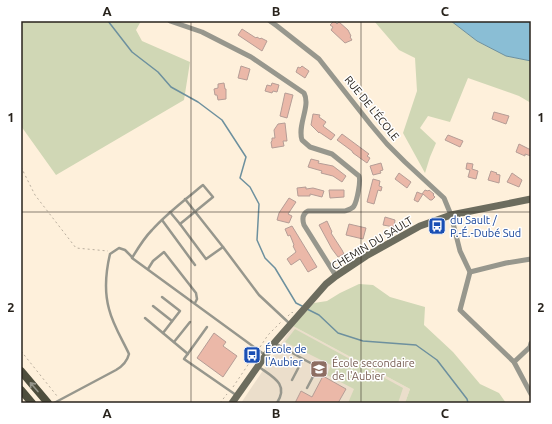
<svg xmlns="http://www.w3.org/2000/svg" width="552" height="424" font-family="Ubuntu,sans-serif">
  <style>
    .education { fill: #ebdecb }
    .green { fill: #d0d7b5 }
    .water { fill: #8abed5; stroke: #6d909e }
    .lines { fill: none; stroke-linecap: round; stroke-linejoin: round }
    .stream { stroke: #6d909e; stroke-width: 1.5 }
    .building { fill: #ebb8a8; stroke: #b59d96 }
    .path { stroke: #b9ae9e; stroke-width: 1; stroke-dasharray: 2 3; stroke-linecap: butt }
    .lane { stroke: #97978d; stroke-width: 2.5 }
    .street { stroke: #97978d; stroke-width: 5 }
    .secondary { stroke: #6c6c5e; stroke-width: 7 }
    .primary { stroke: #4e4e3d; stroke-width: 8 }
    .oneway { stroke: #95958b }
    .grid { fill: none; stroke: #28231c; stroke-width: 1; stroke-opacity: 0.55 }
    .labels { text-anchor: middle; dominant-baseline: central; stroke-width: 3; stroke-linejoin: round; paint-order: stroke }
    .street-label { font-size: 11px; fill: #28231c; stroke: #fff }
    .transit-label { font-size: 11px; fill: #164399; stroke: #fff; text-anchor: start }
    .education-label { font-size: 11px; fill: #785e54; stroke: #fff; text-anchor: start }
    .neatline { fill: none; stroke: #28231c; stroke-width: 1.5 }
    .grid-label { font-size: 13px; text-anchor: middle; font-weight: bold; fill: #28231c }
  </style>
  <rect width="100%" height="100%" fill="#fef0db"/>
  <path class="education" d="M293,326L410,389L405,403H241Z"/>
  <g class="green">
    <path d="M21,21H141L136,30L142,41L190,62L184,100L56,175L21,126Z"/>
    <path d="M374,21H451L477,41L506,56L531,61V103L519,96L468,78L450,122L428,116L420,128L436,143L430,157L425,173L403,133L417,91L415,58L399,50Z"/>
    <path d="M359,284L373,285L390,297L425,307L424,325L453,352L480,384L499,393L506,403H405L410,389L293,326L314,303L327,301L340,293Z"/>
    <path d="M295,329L403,388L398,403H348L354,389L327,375L331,365L285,342Z"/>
  </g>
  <path class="water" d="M451,21H531V61L506,56L477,41Z"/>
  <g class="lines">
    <g class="stream">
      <path d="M108,21L132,52L158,72L171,87L198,102L222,120L246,157L240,178L250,187L259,204L257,240L265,258L275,268L296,303L304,307"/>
      <path d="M307,309L319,315L338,333L363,341L416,345L437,360L467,399L468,403"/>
    </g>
  </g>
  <g class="building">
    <path d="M334,21L337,24L339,22L348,30L351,36L350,37L352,40L345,43L331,30L333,27L330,25Z"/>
    <path d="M242,29L256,38L257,37L260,39L261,38L267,41L262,51L238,35Z"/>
    <path d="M241,66L250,69L247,80L238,78Z"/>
    <path d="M302,66L309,71L305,78L296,72L298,67L300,68Z"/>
    <path d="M224,83L225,89H226V99L218,100L217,95H215L214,89L218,88V84Z"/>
    <path d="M272,83L279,85L277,92L273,91L272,93L265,91L267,85L271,86Z"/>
    <path d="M285,93L293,95L287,118L280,116Z"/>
    <path d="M494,112L509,116L506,124L492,119Z"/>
    <path d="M313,114L320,115L319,117L326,122L323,126L335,135L331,140L319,132V133L311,125Z"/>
    <path d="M285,123L287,141H283L284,146L272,148L271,142L272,141V138H275L274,130L278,124Z"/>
    <path d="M342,134L369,154L367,156L370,158L367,163L353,153L352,151L337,140Z"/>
    <path d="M448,135L463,141L460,147L445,140Z"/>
    <path d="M519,144L531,150V156L525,154V156L516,152Z"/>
    <path d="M311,159L319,161L318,163L333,166L346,176L342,182L333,176L321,173L322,171L308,167Z"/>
    <path d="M381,163L383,170L380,171L381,173L373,175L370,166Z"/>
    <path d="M467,163L473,164L472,169L478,171L476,179L468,177L470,170L466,169Z"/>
    <path d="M491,171L497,173L496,174L500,175L499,183L488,180Z"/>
    <path d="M399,173L411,182L407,188L395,179Z"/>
    <path d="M512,173L522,180L519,187L507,182Z"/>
    <path d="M373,179L380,181L379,186L382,187L381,191L378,190L374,204L367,202Z"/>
    <path d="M306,187V189L313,188L324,191L322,197L310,194V196H298L297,188Z"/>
    <path d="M329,190H344V197L330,198Z"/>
    <path d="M425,190L428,191L429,190L434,194L433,195L435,197L432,200H430L423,194L418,202L414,200L417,192L422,194Z"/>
    <path d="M289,198L296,202L288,214L292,216L289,223L277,220L279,213Z"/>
    <path d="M385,217L395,220L394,227L383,225Z"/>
    <path d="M327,221L332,232L331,233L342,250L344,254L338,257L332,249L319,225Z"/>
    <path d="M349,224L366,228L363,239L346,235Z"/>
    <path d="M292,226L317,267L308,272L300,259L291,265L287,259L296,252L293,246L294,245L290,235L288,236L285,229Z"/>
    <path d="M214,333L226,342L223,346L237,356L223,377L197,358Z"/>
    <path d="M323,376L346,389L338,403H295L301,391L312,397Z"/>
  </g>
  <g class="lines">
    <g class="path">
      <path d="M21,167L35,195L76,248L108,251"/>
      <path d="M288,316L292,312L293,313"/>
      <path d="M260,347L268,335L281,322"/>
      <path d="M21,351L57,396"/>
      <path d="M233,387L256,353"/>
      <path d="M220,403L227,394"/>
    </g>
    <g class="lane">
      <path d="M185,199L223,247L206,259L180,224L213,197L203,185C186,199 167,213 152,230C144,238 138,248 132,258L265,355"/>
      <path d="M170,212L180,224"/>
      <path d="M162,220L195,265"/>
      <path d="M223,247L259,295L289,323"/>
      <path d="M148,269L153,261L164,252L196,293L197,299L195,303"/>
      <path d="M162,297L180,311L163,333"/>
      <path d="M153,306L172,321"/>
      <path d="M145,318L188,354"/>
      <path d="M207,327L184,359L236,395"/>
      <path d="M174,342L190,322"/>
      <path d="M275,343L303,359L292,380"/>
      <path d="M303,359L318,367L307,388"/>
      <path d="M259,367C273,377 289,384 277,403"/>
      <path d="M54,403L116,370C123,366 127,362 129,354C122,339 113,325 109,309C104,291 106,271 110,254L119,248L125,250L132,257"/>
    </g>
    <g class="street">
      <path d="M170,21L202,32L251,57L304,93C311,106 297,125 302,140L310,147L332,154L359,176C361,181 357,201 354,206C352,209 348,210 345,211H308C302,214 302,219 304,225L336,276"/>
      <path d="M270,21L277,26L319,59L371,125L387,144L405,162L444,198L451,215L460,251L470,272L460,310L514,362L531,394"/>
      <path d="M470,272L506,263L531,259"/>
      <path d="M514,362L530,347L531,343"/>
    </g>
    <path class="secondary" d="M232,403L275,342L326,284L336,276L366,256L420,226L451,215L531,199"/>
    <g class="primary">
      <path d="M21,371L48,403"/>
      <path d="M21,390L32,403"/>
    </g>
  </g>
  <defs><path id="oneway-shaft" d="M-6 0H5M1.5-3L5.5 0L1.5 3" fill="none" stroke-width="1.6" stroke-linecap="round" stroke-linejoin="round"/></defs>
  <use class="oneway" href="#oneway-shaft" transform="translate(34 387) rotate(-131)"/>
  <path class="grid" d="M191,21V403M361,21V403M21,212H531"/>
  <defs>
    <symbol id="bus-square" viewBox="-11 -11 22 22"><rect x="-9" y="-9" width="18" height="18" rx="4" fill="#1a4fb4" stroke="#fff"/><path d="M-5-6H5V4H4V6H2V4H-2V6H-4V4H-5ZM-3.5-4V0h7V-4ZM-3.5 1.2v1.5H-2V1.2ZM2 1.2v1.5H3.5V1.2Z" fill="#fff"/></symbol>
    <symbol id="school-square" viewBox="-11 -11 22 22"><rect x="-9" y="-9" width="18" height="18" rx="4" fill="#8d6e63" stroke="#fff"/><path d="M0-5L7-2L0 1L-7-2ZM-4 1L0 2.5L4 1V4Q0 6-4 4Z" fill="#fff"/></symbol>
  </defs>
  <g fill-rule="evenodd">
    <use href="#bus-square" x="427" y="216" width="20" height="20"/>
    <use href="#bus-square" x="242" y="345" width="20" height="20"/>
    <use href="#school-square" x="309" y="359" width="20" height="20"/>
  </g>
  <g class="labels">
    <g class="street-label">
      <text transform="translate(372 108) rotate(51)">RUE DE L'ÉCOLE</text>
      <text transform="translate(372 243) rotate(-31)">CHEMIN DU SAULT</text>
    </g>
    <g class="transit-label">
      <text x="450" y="220">du Sault /<tspan x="450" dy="13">P.-É.-Dubé Sud</tspan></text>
      <text x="265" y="349">École de<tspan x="265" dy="13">l'Aubier</tspan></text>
    </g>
    <g class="education-label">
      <text x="332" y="363">École secondaire<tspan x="332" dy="13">de l'Aubier</tspan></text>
    </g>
  </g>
  <rect width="552" height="424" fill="none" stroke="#ffffff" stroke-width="44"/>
  <rect x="22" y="22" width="508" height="380" class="neatline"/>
  <g class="grid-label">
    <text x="107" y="16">A</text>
    <text x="276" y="16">B</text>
    <text x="445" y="16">C</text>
    <text x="11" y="122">1</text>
    <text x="541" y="122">1</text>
    <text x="11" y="312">2</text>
    <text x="541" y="312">2</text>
    <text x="107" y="418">A</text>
    <text x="276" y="418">B</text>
    <text x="445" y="418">C</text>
  </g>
</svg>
